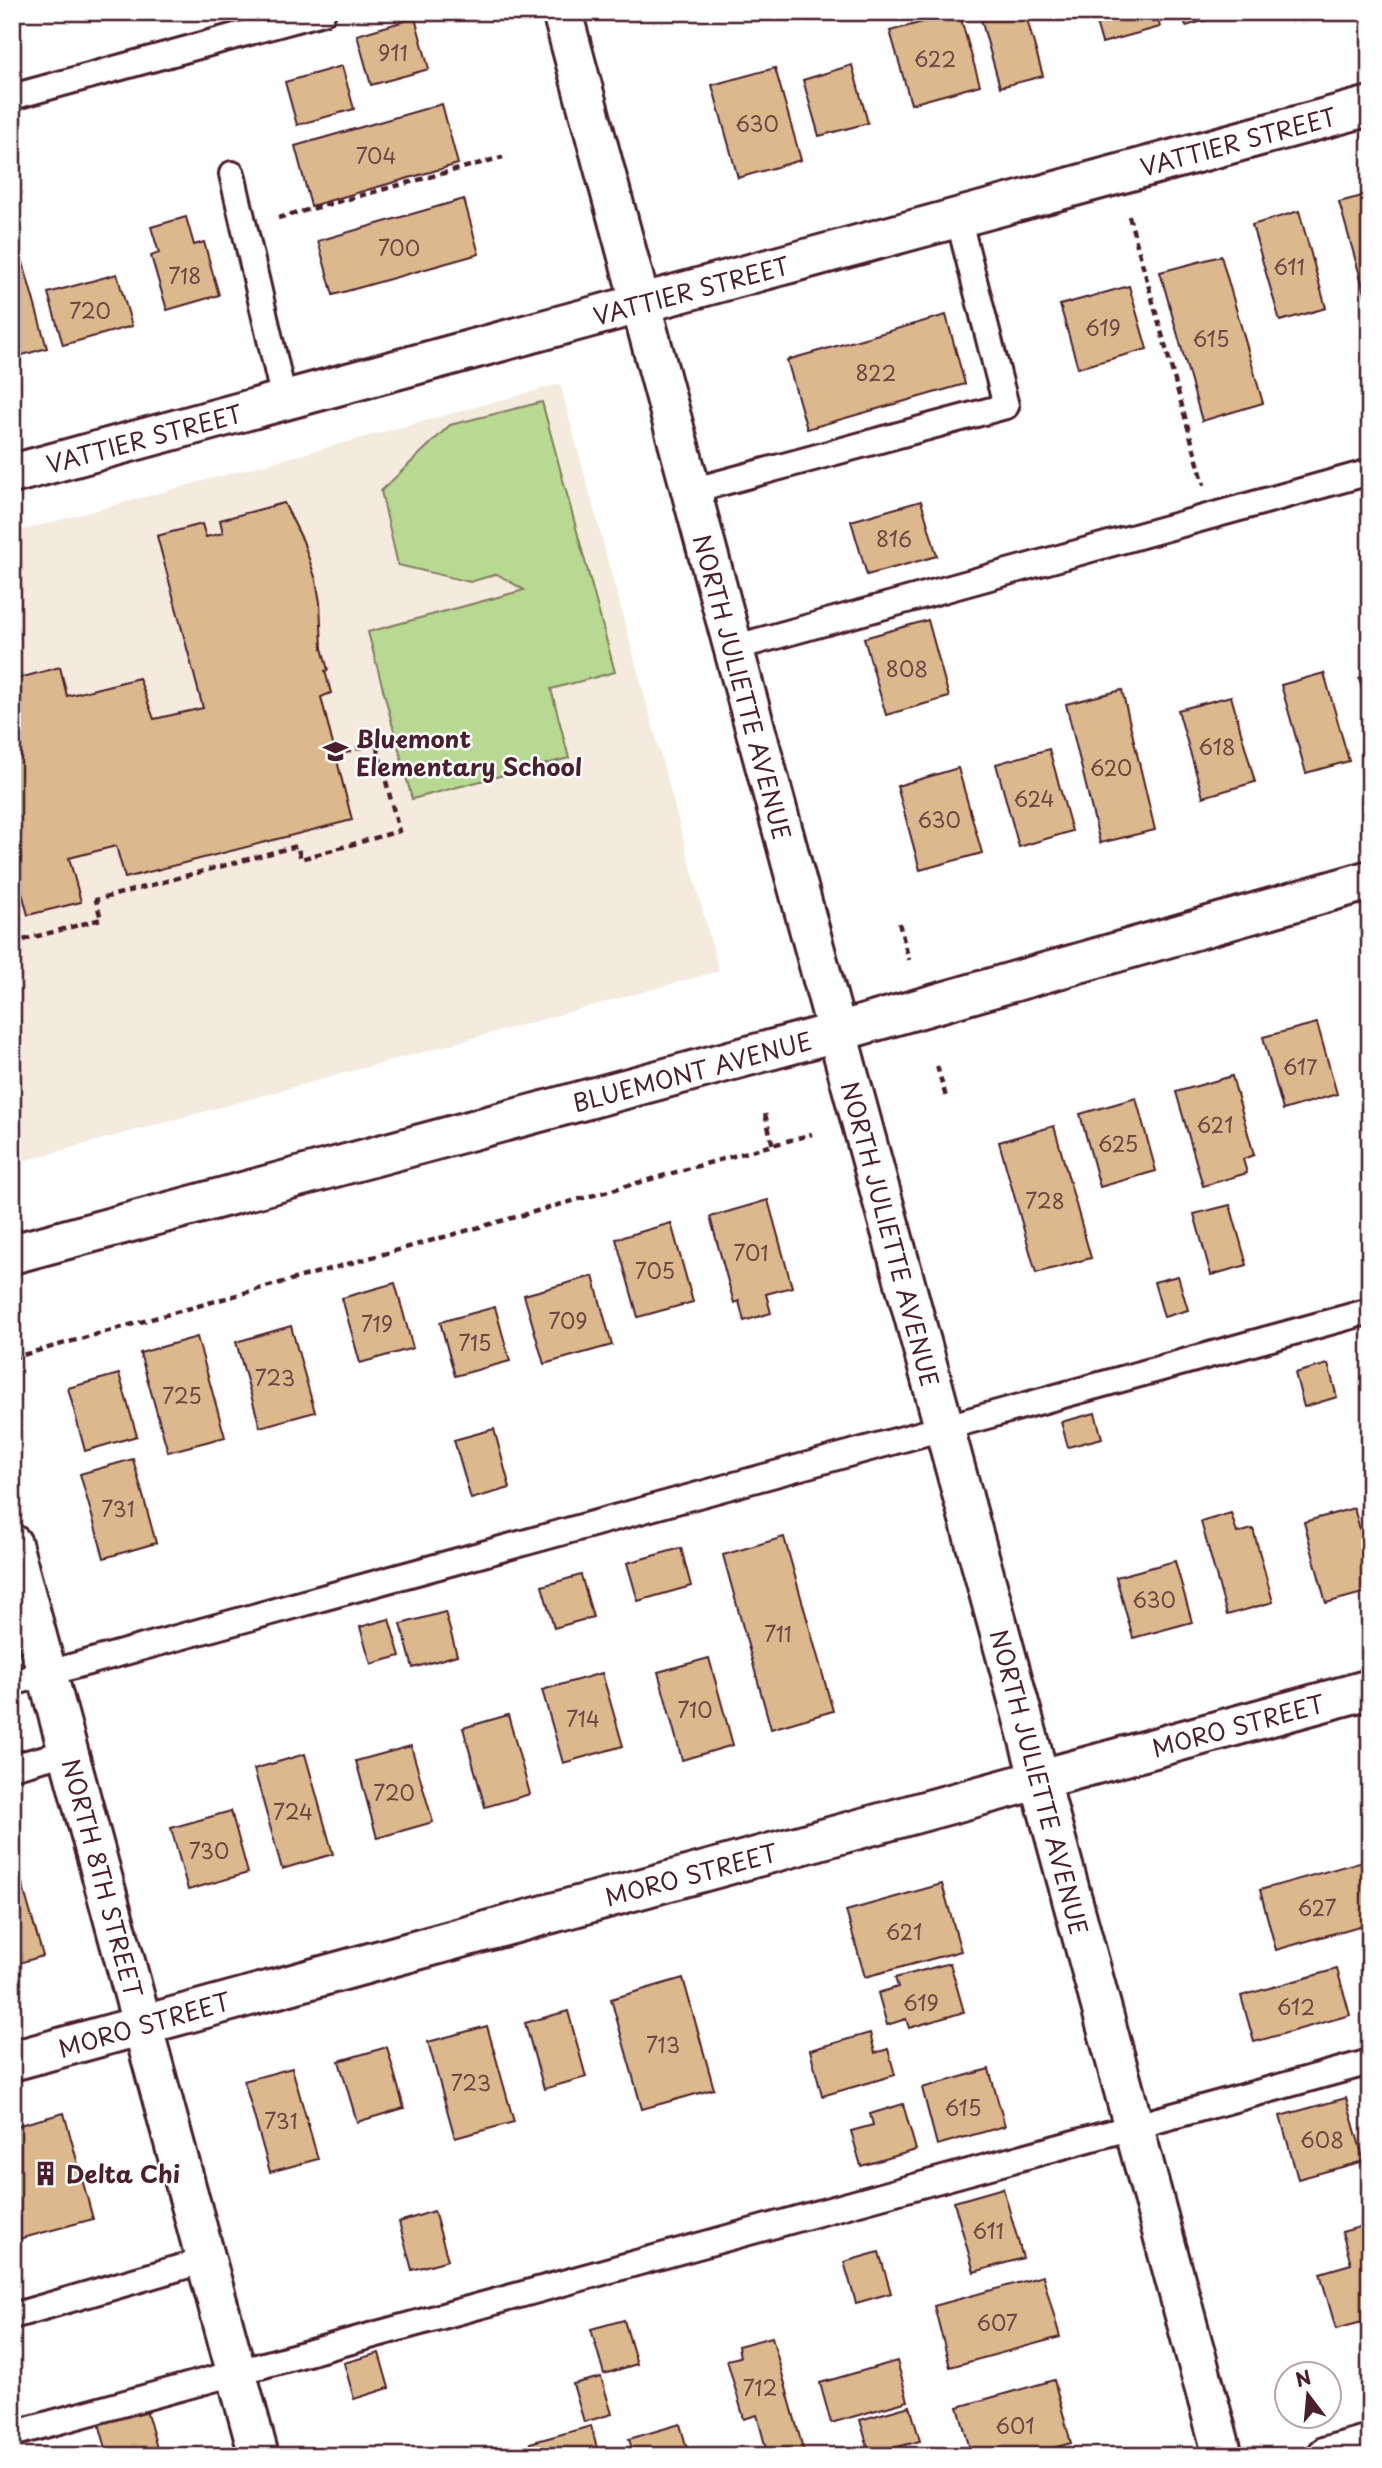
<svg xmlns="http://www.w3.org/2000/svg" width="1382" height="2468" font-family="'Playpen Sans',sans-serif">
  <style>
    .built { fill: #f4eadd }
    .green { fill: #b8d992; stroke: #817c5e; stroke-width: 2 }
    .building { fill: #dbb98d; stroke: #4a1f2b; stroke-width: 2 }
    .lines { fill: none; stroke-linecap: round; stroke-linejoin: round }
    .lane-casing { stroke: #4a1f2b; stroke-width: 30 }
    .street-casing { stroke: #4a1f2b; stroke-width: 44 }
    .secondary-casing { stroke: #4a1f2b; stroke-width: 44 }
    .path { stroke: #4a1f2b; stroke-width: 4.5; stroke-dasharray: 7 5; stroke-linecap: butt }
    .lane { stroke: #fff; stroke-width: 24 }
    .street { stroke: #fff; stroke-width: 38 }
    .secondary { stroke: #fff; stroke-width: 38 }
    .labels { text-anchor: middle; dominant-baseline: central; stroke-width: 5; stroke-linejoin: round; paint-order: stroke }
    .number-label { font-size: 21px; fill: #6e4644 }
    .street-label { font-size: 24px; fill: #4a1f2b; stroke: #fff }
    .poi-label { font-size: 24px; font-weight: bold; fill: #4a1f2b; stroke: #fff; text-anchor: start }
  </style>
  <rect width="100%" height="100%" fill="#fff"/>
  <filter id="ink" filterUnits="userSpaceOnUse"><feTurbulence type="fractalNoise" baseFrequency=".0143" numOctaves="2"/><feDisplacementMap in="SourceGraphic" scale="14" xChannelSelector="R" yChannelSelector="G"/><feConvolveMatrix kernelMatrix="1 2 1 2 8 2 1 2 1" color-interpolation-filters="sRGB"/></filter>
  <g filter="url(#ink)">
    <path class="built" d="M560,384L719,971L12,1164V533Z"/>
    <path class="green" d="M542,402L615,672L551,689L569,758L412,799L368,632L524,590L497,574L470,582L398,565L381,491L450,425Z"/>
    <g class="building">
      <path d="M959,12L980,85L911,104L890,31Z"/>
      <path d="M979,12H1025L1043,76L1000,87Z"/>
      <path d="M1093,12H1156L1160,27L1102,43Z"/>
      <path d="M1182,12H1234L1186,26Z"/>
      <path d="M415,18L429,69L371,85L357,35Z"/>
      <path d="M852,65L868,123L819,136L803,80Z"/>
      <path d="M342,66L354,109L297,125L285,82Z"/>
      <path d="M775,68L801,160L738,178L712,85Z"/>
      <path d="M442,104L458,164L311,206L295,146Z"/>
      <path d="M1370,194V311L1339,202Z"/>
      <path d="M464,199L479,254L333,295L318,241Z"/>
      <path d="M1299,211L1326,308L1280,321L1252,225Z"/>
      <path d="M186,217L194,245L204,242L219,295L167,310L151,256L159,253L151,227Z"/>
      <path d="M15,234L47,348L12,358V235Z"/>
      <path d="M1221,256L1263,403L1202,421L1160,272Z"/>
      <path d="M117,274L132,326L63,345L48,293Z"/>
      <path d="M1129,286L1147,349L1078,368L1060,305Z"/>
      <path d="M946,315L965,384L807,429L787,360Z"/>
      <path d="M921,501L937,556L867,575L851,521Z"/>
      <path d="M284,503L303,541L316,580L320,602L322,648L328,670L325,671L331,693L321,697L352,820L125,878L116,846L69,858L81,902L28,915L21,889L12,891V680L60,667L67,696L139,678L154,719L203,708L157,536L202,524L206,537L223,533L220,520Z"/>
      <path d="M928,620L949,697L886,715L864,638Z"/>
      <path d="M1324,673L1349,761L1306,773L1281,685Z"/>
      <path d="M1370,675V718L1359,678Z"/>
      <path d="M1122,690L1155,830L1100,843L1066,704Z"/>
      <path d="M1231,696L1255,782L1203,797L1178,710Z"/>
      <path d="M1049,749L1072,831L1019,847L996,764Z"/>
      <path d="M958,768L982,853L920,870L897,786Z"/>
      <path d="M1317,1023L1337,1094L1283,1110L1263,1037Z"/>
      <path d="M1232,1076L1254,1155L1243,1159L1247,1173L1203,1186L1176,1092Z"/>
      <path d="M1136,1098L1156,1171L1100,1187L1080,1114Z"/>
      <path d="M1054,1126L1091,1258L1036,1273L999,1142Z"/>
      <path d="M768,1200L792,1287L766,1294L771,1313L744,1321L739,1301L734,1303L710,1217Z"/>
      <path d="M1230,1205L1247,1265L1211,1275L1194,1214Z"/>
      <path d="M671,1223L693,1302L638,1317L616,1239Z"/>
      <path d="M593,1276L612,1345L544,1364L524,1295Z"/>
      <path d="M1178,1276L1188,1310L1164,1317L1154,1282Z"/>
      <path d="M395,1283L413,1348L360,1363L342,1298Z"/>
      <path d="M495,1307L510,1361L455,1376L440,1322Z"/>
      <path d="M291,1326L315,1412L260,1427L236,1342Z"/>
      <path d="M197,1337L225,1437L168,1452L140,1353Z"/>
      <path d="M1328,1364L1337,1397L1304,1407L1295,1373Z"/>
      <path d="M119,1374L137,1436L85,1451L68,1388Z"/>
      <path d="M1095,1413L1102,1438L1068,1447L1061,1422Z"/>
      <path d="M494,1429L510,1488L471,1499L454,1440Z"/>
      <path d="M133,1459L156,1543L104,1558L80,1474Z"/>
      <path d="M1354,1508L1370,1565V1591L1326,1603L1304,1522Z"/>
      <path d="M1231,1513L1237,1533L1253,1529L1273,1602L1227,1615L1201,1522Z"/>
      <path d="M784,1537L833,1711L771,1729L723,1555Z"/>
      <path d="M681,1548L691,1586L638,1601L627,1563Z"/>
      <path d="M1175,1561L1192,1622L1133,1638L1116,1577Z"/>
      <path d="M581,1575L593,1617L554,1628L542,1586Z"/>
      <path d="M445,1612L457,1655L413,1668L401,1624Z"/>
      <path d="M389,1619L400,1656L371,1664L360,1627Z"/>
      <path d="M709,1658L733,1745L682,1760L658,1672Z"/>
      <path d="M602,1673L623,1746L563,1763L542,1690Z"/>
      <path d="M508,1715L530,1794L485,1807L463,1728Z"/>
      <path d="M411,1746L433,1822L377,1838L356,1761Z"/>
      <path d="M305,1754L333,1854L282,1869L254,1769Z"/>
      <path d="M231,1811L248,1873L188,1890L171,1828Z"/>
      <path d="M12,1849L43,1956L12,1965Z"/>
      <path d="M1370,1859V1923L1276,1950L1260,1890Z"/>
      <path d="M942,1884L961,1951L865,1977L846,1911Z"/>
      <path d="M950,1963L964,2012L909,2028L906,2019L887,2025L878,1993L898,1987L895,1978Z"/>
      <path d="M1337,1969L1350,2015L1254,2042L1241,1996Z"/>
      <path d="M683,1978L714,2089L642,2109L611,1999Z"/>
      <path d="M568,2011L586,2077L544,2089L525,2023Z"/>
      <path d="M487,2026L514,2122L455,2138L428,2042Z"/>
      <path d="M870,2033L875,2053L888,2049L895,2075L822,2096L810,2050Z"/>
      <path d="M387,2047L404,2108L357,2122L339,2061Z"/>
      <path d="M292,2068L318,2159L270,2172L244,2081Z"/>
      <path d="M989,2069L1005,2126L937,2145L922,2088Z"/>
      <path d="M1346,2098L1364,2161L1298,2179L1280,2116Z"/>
      <path d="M903,2104L916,2150L861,2166L851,2131L873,2125L870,2114Z"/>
      <path d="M64,2113L93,2219L12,2241V2127Z"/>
      <path d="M1003,2188L1023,2258L974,2272L954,2202Z"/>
      <path d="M434,2211L448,2260L412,2270L399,2222Z"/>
      <path d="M1370,2224V2320L1336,2329L1320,2273L1351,2264L1342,2232Z"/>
      <path d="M879,2252L891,2293L856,2303L844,2262Z"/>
      <path d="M1043,2276L1060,2337L950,2367L934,2306Z"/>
      <path d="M624,2320L637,2364L604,2374L591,2329Z"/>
      <path d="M772,2337L805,2456H768L757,2415L744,2419L727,2360L740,2357L738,2346Z"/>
      <path d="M379,2353L389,2388L354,2399L344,2363Z"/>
      <path d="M897,2361L908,2401L831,2423L820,2383Z"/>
      <path d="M601,2377L612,2414L584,2422L573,2384Z"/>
      <path d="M1054,2380L1071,2443L1024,2456H972L958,2407Z"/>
      <path d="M910,2406L920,2441L870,2454L860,2420Z"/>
      <path d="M146,2409L157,2448L129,2456H108L99,2423Z"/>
      <path d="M680,2424L689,2456H634L629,2439Z"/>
      <path d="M591,2426L599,2456H534L530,2443Z"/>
    </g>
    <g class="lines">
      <defs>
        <g id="lane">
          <path d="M12,97L323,12"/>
          <path d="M232,174L284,400"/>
          <path d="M691,491L1006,406L958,217"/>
          <path d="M733,648L1370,472"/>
          <path d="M12,1683L1370,1311"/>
          <path d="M12,1767L68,1752"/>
          <path d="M16,2315L206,2260"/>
          <path d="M12,2434L1370,2062"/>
        </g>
        <g id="street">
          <path d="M562,12L837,1032"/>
          <path d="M12,474L1370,106"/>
          <path d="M12,1544L259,2456"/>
          <path d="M12,2061L1370,1689"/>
          <path d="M1327,2456L1370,2444"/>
        </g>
        <g id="secondary">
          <path d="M837,1032L1223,2456"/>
          <path d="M12,1254L837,1032L1370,880"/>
        </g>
      </defs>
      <use href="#lane" class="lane-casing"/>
      <use href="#street" class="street-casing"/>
      <use href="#secondary" class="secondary-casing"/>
      <g class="path">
        <path d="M1129,216L1204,485"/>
        <path d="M278,218L503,157"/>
        <path d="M899,923L909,960"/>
        <path d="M12,943L101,919L96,900L297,846L301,859L399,831L376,743L335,755"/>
        <path d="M937,1066L946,1097"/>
        <path d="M765,1114L773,1146"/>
        <path d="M12,1358L812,1134"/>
      </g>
      <use href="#lane" class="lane"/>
      <use href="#street" class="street"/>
      <use href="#secondary" class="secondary"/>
    </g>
  </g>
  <defs>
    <symbol id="school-bare" viewBox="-9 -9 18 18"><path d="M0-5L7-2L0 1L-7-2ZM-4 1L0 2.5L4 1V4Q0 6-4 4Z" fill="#4a1f2b" stroke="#fff" stroke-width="2.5" paint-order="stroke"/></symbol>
    <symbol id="building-bare" viewBox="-9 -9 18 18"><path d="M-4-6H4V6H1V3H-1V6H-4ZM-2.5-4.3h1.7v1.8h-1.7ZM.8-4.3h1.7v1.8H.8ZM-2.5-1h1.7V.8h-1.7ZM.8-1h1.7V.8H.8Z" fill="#4a1f2b" stroke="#fff" stroke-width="2.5" paint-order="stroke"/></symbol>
  </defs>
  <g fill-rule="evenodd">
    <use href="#school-bare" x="318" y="734" width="35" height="35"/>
    <use href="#building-bare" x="28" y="2156" width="35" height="35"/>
  </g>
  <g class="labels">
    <g class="number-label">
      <text x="393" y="52">911</text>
      <text x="935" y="58">622</text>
      <text x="757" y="123">630</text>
      <text x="376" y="155">704</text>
      <text x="399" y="247">700</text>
      <text x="1289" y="266">611</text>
      <text x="185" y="275">718</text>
      <text x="90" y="310">720</text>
      <text x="1103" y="327">619</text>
      <text x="1211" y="338">615</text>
      <text x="876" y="372">822</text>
      <text x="894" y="538">816</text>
      <text x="907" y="668">808</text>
      <text x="1217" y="746">618</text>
      <text x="1111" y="767">620</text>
      <text x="1034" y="798">624</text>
      <text x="939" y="819">630</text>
      <text x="1300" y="1066">617</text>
      <text x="1215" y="1124">621</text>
      <text x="1118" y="1143">625</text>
      <text x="1045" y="1200">728</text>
      <text x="751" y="1252">701</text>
      <text x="655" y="1270">705</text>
      <text x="568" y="1320">709</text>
      <text x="377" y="1323">719</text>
      <text x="475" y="1342">715</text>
      <text x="275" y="1377">723</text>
      <text x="182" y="1395">725</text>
      <text x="118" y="1508">731</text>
      <text x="1154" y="1599">630</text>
      <text x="778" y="1633">711</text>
      <text x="695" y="1709">710</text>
      <text x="583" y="1718">714</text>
      <text x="394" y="1792">720</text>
      <text x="293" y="1811">724</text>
      <text x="209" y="1850">730</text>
      <text x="1317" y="1907">627</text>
      <text x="904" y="1931">621</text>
      <text x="921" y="2002">619</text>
      <text x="1296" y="2006">612</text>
      <text x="663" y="2044">713</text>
      <text x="471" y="2082">723</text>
      <text x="963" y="2107">615</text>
      <text x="281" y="2120">731</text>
      <text x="1322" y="2139">608</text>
      <text x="988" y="2230">611</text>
      <text x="997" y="2322">607</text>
      <text x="760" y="2387">712</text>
      <text x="1015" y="2425">601</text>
    </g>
    <g class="street-label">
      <text transform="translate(1238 141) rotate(-15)">VATTIER STREET</text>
      <text transform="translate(691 290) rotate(-15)">VATTIER STREET</text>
      <text transform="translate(144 438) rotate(-15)">VATTIER STREET</text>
      <text transform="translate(743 687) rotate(75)">NORTH JULIETTE AVENUE</text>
      <text transform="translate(692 1071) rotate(-15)">BLUEMONT AVENUE</text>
      <text transform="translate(891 1234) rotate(75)">NORTH JULIETTE AVENUE</text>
      <text transform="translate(1238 1725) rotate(-15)">MORO STREET</text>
      <text transform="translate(1040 1782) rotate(75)">NORTH JULIETTE AVENUE</text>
      <text transform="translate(691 1874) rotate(-15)">MORO STREET</text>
      <text transform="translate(103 1878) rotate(75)">NORTH 8TH STREET</text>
      <text transform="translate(144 2024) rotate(-16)">MORO STREET</text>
    </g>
    <g class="poi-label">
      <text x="356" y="738">Bluemont<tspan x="356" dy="28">Elementary School</tspan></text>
      <text x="66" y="2173">Delta Chi</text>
    </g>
  </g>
  <rect width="1382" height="2468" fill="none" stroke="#fff" stroke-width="42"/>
  <rect x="21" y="21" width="1340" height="2426" fill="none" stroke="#4a1f2b" stroke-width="2.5" filter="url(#ink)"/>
  <g transform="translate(1308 2395) rotate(344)"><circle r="33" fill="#ffffff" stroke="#b7a5aa" stroke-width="2"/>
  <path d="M0-5L12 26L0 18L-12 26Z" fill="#4a1f2b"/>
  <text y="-10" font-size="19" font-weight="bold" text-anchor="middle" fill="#4a1f2b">N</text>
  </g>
</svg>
